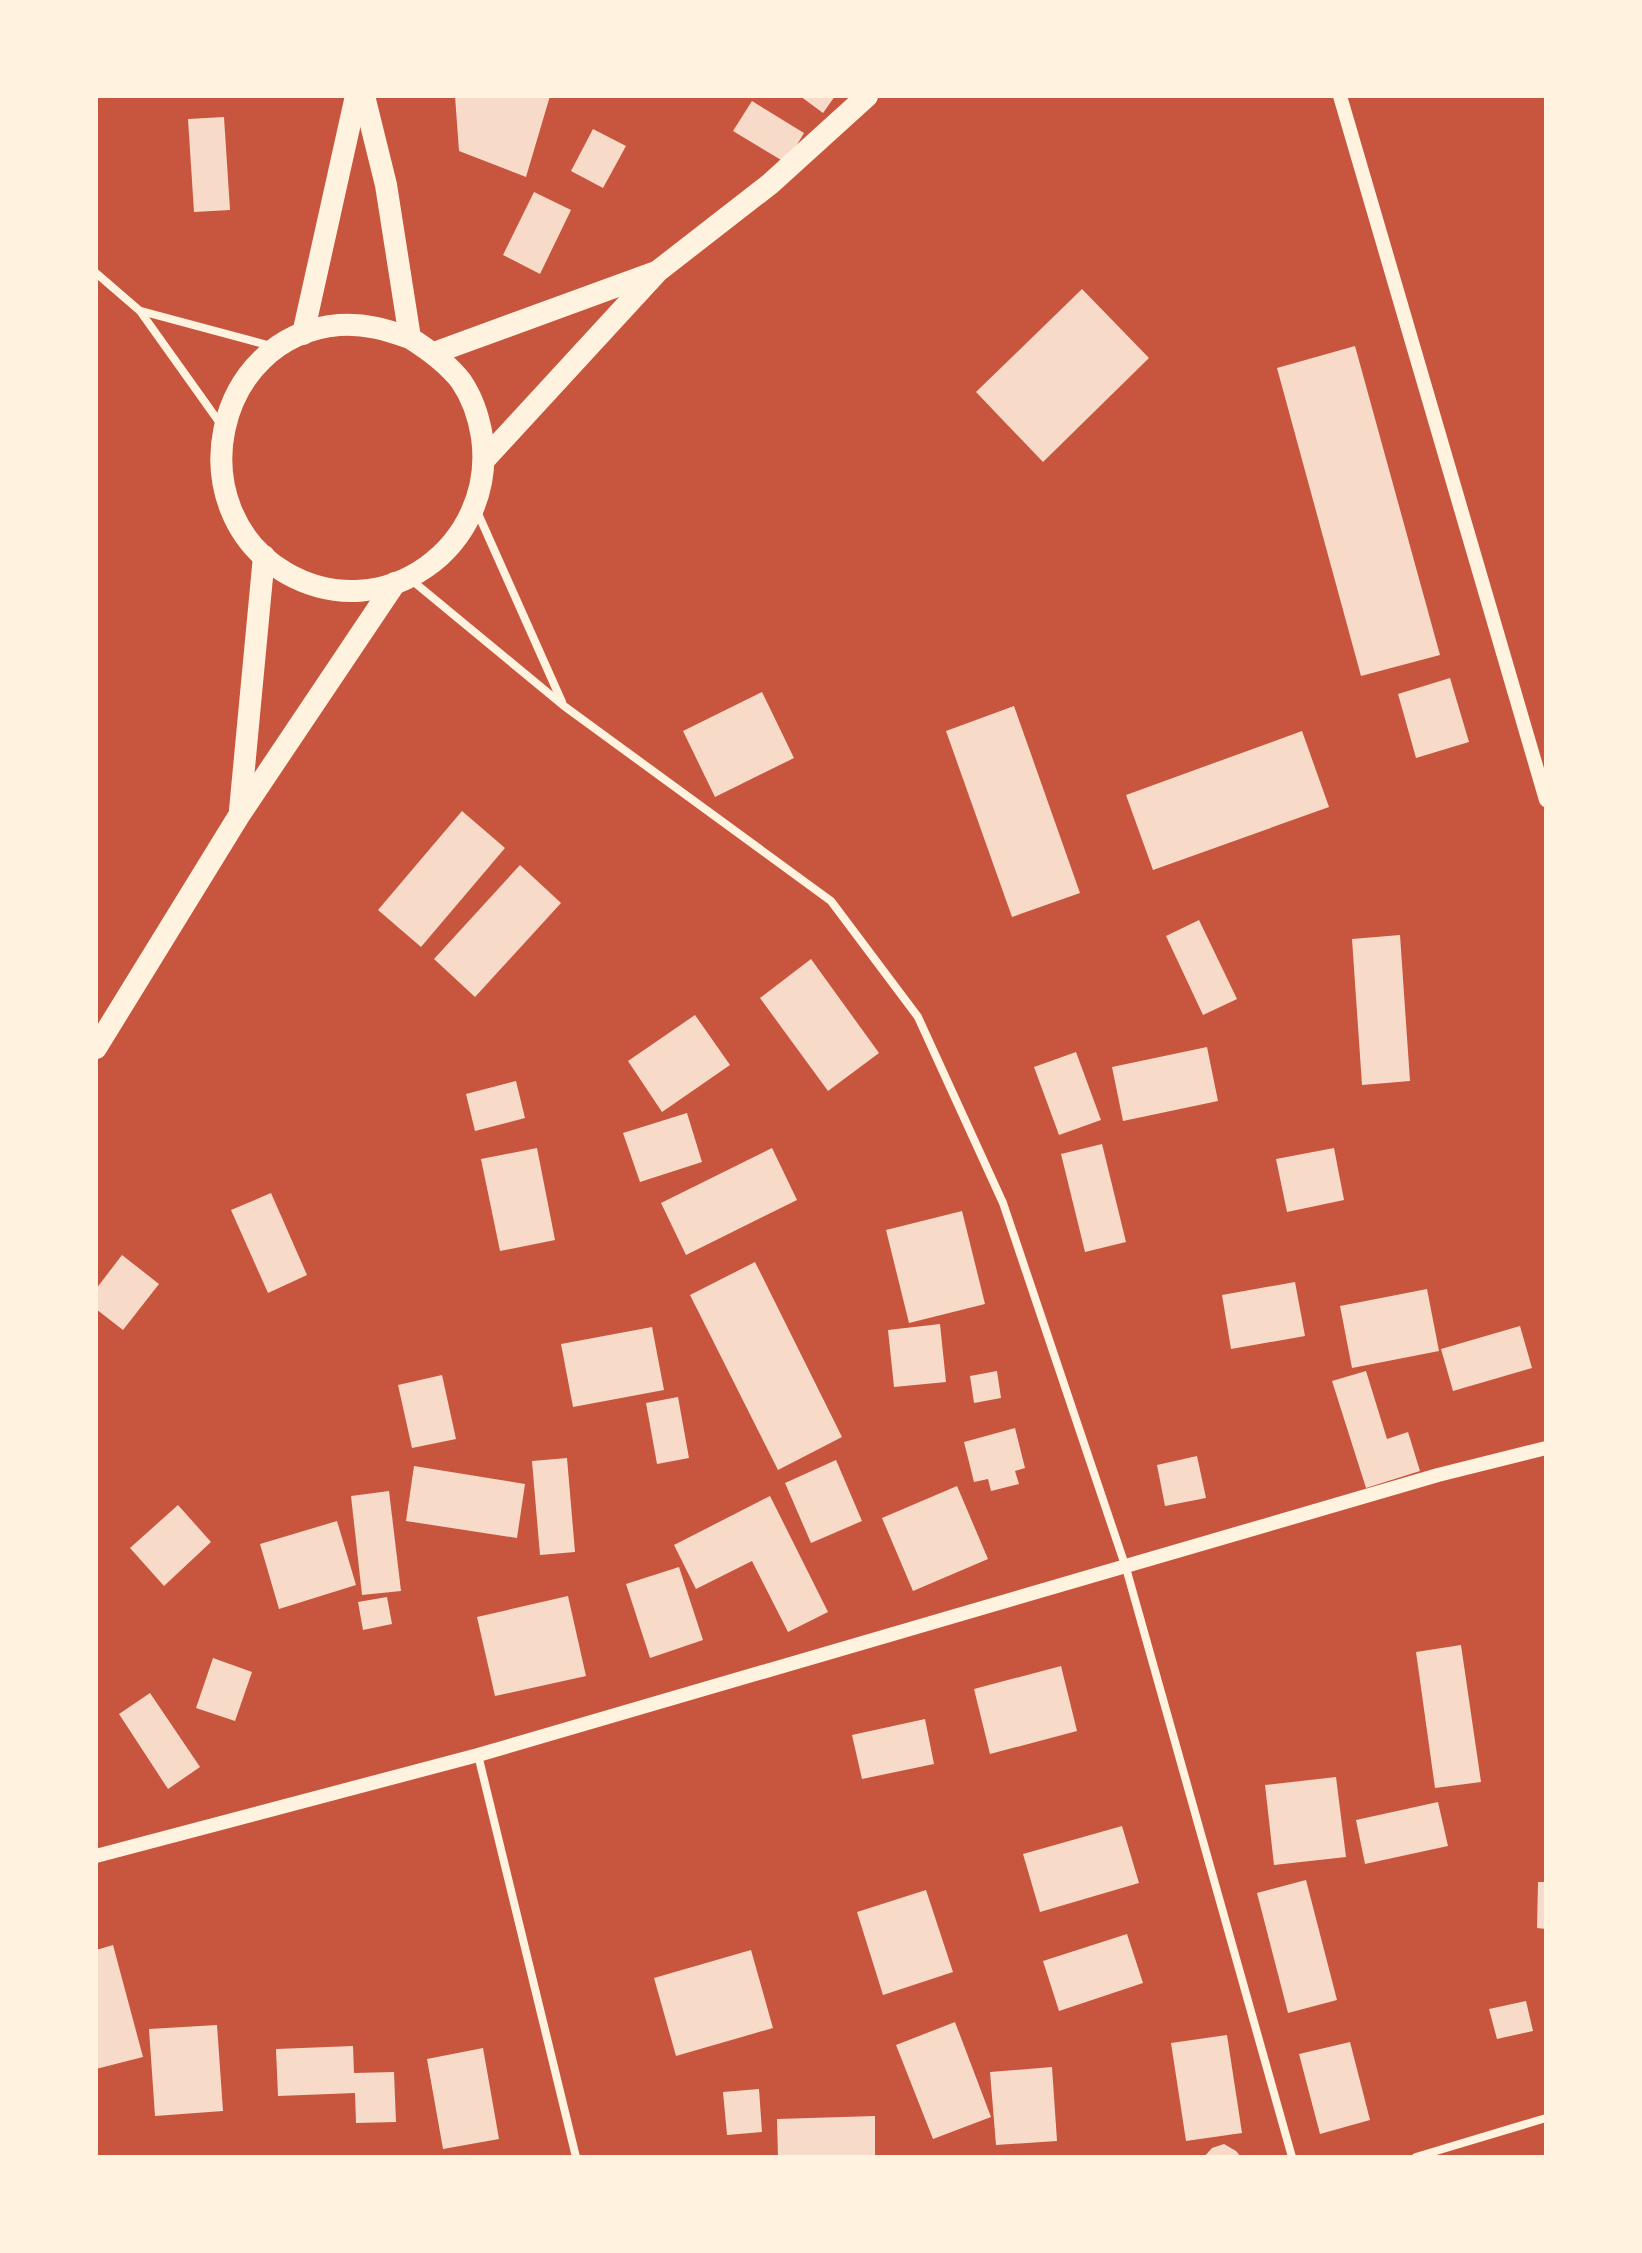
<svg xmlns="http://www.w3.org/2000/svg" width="1642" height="2253" font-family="'Nunito Sans',sans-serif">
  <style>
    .building { fill: #f7dbc8 }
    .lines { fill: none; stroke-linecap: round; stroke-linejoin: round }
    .minor { stroke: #fff3e0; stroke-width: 8 }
    .tertiary { stroke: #fff3e0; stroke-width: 14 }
    .trunk { stroke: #fff3e0; stroke-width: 22 }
  </style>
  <rect width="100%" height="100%" fill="#c8553d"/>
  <g class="building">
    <path d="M455,96H550L526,177L459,151Z"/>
    <path d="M800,96H835L823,113Z"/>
    <path d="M752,101L804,133L786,163L733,131Z"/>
    <path d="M224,117L230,210L194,212L188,119Z"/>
    <path d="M593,129L626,146L603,188L571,171Z"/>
    <path d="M534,192L571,210L540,274L503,255Z"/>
    <path d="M1082,289L1149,358L1043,462L976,392Z"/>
    <path d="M1355,346L1440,655L1361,676L1277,368Z"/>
    <path d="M1450,678L1469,742L1416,758L1398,694Z"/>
    <path d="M762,692L794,758L715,797L683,731Z"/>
    <path d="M1014,706L1080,893L1012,917L946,731Z"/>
    <path d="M1302,731L1329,807L1153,870L1126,795Z"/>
    <path d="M462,811L505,848L421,947L378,910Z"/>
    <path d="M520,865L561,903L475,997L434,959Z"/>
    <path d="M1199,920L1237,999L1203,1015L1166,936Z"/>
    <path d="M1400,935L1410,1081L1362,1085L1352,939Z"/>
    <path d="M811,959L879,1053L828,1091L760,998Z"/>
    <path d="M695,1015L730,1065L662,1112L628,1061Z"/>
    <path d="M1207,1047L1218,1101L1123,1121L1112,1067Z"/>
    <path d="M1076,1052L1101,1120L1059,1135L1034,1067Z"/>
    <path d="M516,1081L525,1118L475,1131L466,1094Z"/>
    <path d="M687,1113L702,1162L640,1182L623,1133Z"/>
    <path d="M1102,1144L1126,1242L1085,1252L1061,1154Z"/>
    <path d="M537,1148L555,1240L500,1251L481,1159Z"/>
    <path d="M772,1148L797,1200L686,1255L661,1203Z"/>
    <path d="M1334,1148L1344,1200L1287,1212L1276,1159Z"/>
    <path d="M271,1193L307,1275L268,1293L231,1210Z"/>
    <path d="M962,1211L985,1304L909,1323L886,1230Z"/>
    <path d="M122,1255L159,1284L123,1330L96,1309V1289Z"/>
    <path d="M755,1262L842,1437L778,1470L690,1295Z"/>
    <path d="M1295,1282L1305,1336L1231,1349L1222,1295Z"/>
    <path d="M1427,1289L1439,1351L1352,1368L1340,1306Z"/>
    <path d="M940,1324L946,1382L894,1387L888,1330Z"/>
    <path d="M1520,1326L1532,1368L1453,1391L1441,1349Z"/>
    <path d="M652,1327L664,1390L573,1407L561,1344Z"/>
    <path d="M997,1371L1001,1398L974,1403L970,1376Z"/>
    <path d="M1366,1371L1387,1439L1408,1432L1420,1471L1366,1488L1332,1381Z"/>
    <path d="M442,1375L456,1439L412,1448L398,1385Z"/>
    <path d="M678,1397L689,1458L657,1464L646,1403Z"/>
    <path d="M1015,1428L1025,1468L1015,1471L1019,1484L991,1491L988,1479L974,1482L964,1442Z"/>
    <path d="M1197,1456L1206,1498L1165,1506L1157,1465Z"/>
    <path d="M567,1458L575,1552L540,1555L532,1461Z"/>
    <path d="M836,1460L862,1521L811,1543L785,1483Z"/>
    <path d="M414,1466L525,1484L517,1538L406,1521Z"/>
    <path d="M957,1486L988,1559L913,1591L882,1518Z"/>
    <path d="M389,1491L401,1591L362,1595L351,1496Z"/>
    <path d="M770,1496L828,1612L788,1632L752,1561L696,1589L674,1545Z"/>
    <path d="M178,1505L211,1542L164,1586L130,1548Z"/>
    <path d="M337,1521L356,1585L279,1609L260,1544Z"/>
    <path d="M679,1567L703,1640L650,1658L626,1584Z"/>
    <path d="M568,1596L586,1676L495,1696L477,1617Z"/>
    <path d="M387,1597L392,1624L363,1630L358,1602Z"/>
    <path d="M1461,1645L1481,1782L1435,1788L1416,1652Z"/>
    <path d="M213,1658L252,1672L235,1721L196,1708Z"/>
    <path d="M1061,1666L1077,1731L990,1754L974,1689Z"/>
    <path d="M150,1693L200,1767L168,1789L119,1714Z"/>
    <path d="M925,1719L934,1764L862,1779L852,1735Z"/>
    <path d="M1336,1777L1346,1857L1274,1865L1265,1785Z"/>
    <path d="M1438,1802L1448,1846L1365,1864L1356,1820Z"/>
    <path d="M1122,1826L1139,1883L1040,1912L1023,1854Z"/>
    <path d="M1306,1880L1337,2000L1288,2013L1257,1893Z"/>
    <path d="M1538,1882H1546V1929L1537,1928Z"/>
    <path d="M926,1890L953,1972L883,1995L857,1912Z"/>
    <path d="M1127,1934L1143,1983L1059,2011L1043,1961Z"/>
    <path d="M113,1945L143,2057L96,2069V1950Z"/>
    <path d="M751,1950L773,2028L676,2056L654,1978Z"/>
    <path d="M1526,2001L1533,2031L1497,2039L1489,2009Z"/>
    <path d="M955,2022L991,2117L933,2139L896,2045Z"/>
    <path d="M217,2025L223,2111L155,2116L149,2029Z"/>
    <path d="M1227,2035L1242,2133L1186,2141L1171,2043Z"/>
    <path d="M1350,2042L1370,2120L1320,2134L1299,2054Z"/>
    <path d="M353,2046L354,2073L394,2072L396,2122L356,2123L355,2093L278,2096L276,2049Z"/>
    <path d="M483,2048L499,2139L443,2149L427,2059Z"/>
    <path d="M1052,2067L1057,2141L996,2145L990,2072Z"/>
    <path d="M759,2089L762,2132L727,2135L723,2092Z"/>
    <path d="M875,2116V2157H778L777,2119Z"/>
    <path d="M1224,2144L1236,2151L1241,2157H1204L1212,2148Z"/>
  </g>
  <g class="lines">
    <g class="minor">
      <path d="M96,273L140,311L222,426"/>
      <path d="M141,311L275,347"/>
      <path d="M476,509L562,702"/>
      <path d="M409,578L564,706L831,901L918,1017L1003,1203L1126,1568L1292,2157"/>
      <path d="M478,1755L576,2157"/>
      <path d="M1416,2157L1546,2118"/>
    </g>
    <g class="tertiary">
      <path d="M1340,96L1546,800"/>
      <path d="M96,1856L478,1755L1438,1475L1546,1448"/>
    </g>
    <g class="trunk">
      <path d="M364,96L386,185L410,338C429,350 447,363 461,381C472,397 479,418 482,437C497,546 384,629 286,573C178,510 212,336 339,325C365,323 387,330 410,338"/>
      <path d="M303,334L356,96"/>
      <path d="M434,353L653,273"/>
      <path d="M485,459L658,271L770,184L867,96"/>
      <path d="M240,810L264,556"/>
      <path d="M96,1048L240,814L395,583"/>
    </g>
  </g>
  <rect width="1642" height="2253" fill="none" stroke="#fff3e0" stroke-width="196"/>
</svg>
